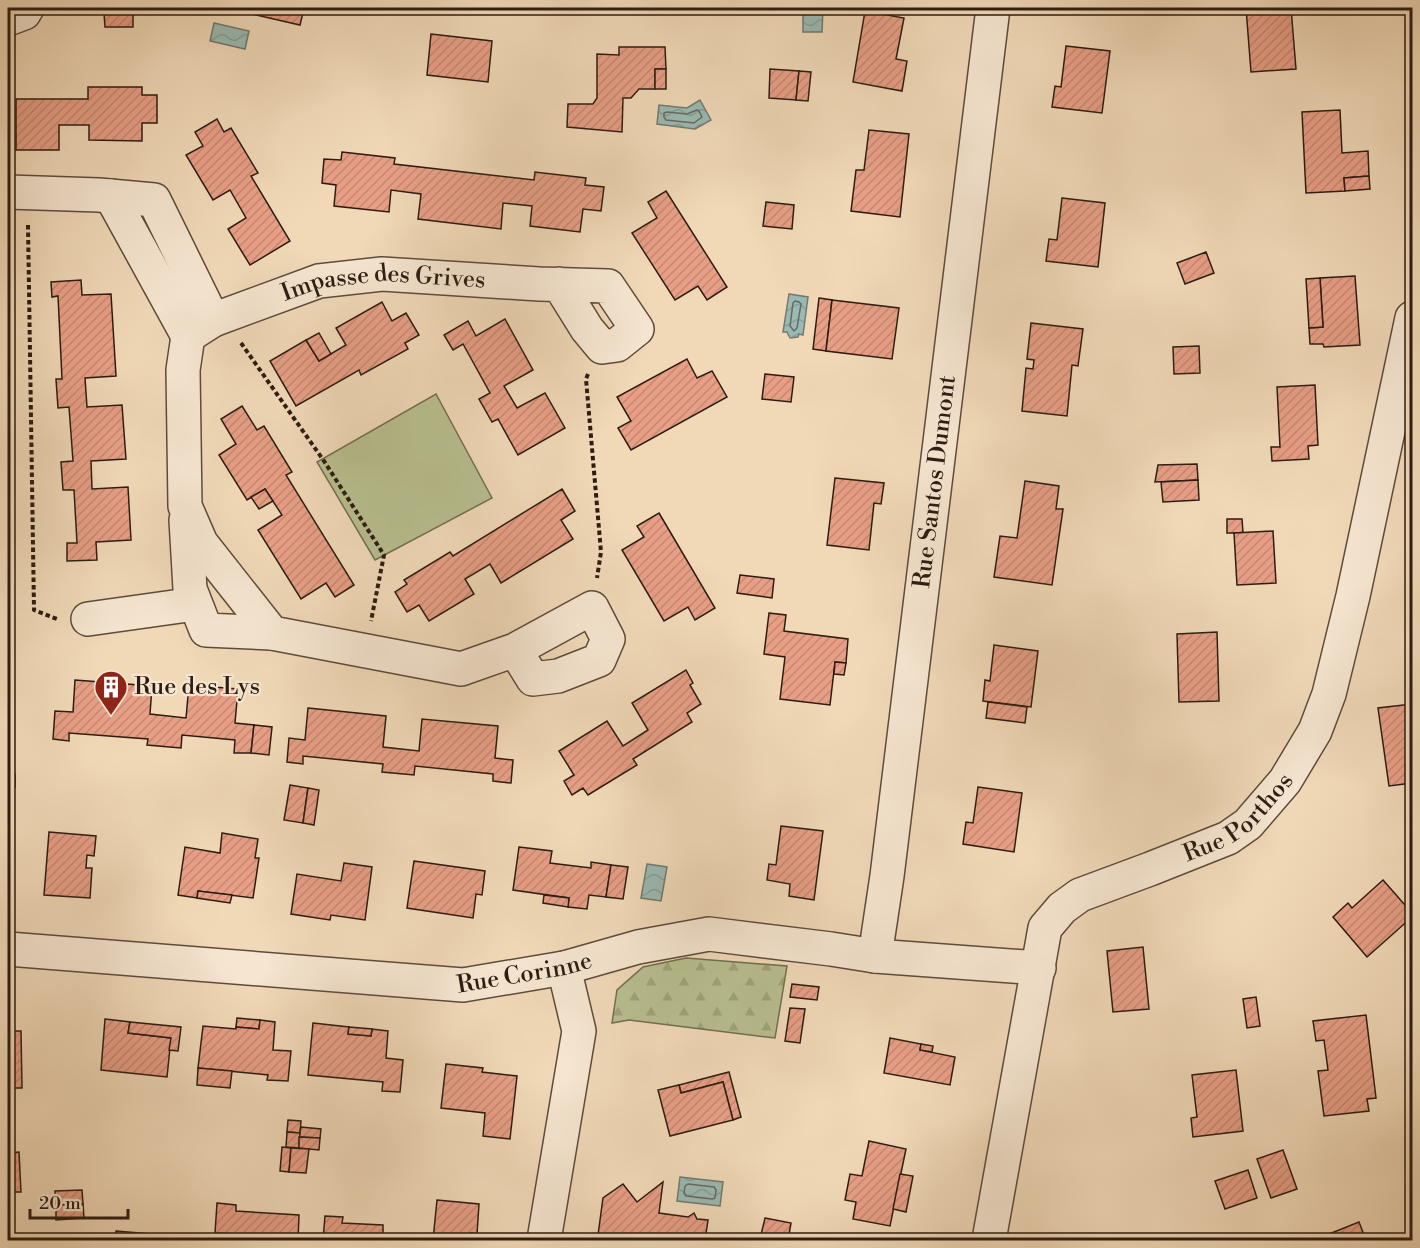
<svg xmlns="http://www.w3.org/2000/svg" width="1420" height="1248" font-family="'Libre Bodoni',serif">
  <style>
    .grass { fill: #b8bf90; stroke: #726e51; stroke-width: 1.5 }
    .forest { fill: url(#forest-firs); stroke: #726e51; stroke-width: 1.5 }
    .water { fill: url(#water-waves); stroke: #6f7b73; stroke-width: 1.5 }
    .lines { fill: none; stroke-linecap: round; stroke-linejoin: round }
    .shore { stroke: #646b62; stroke-width: 1.5 }
    .building { fill: url(#building-hatch); stroke: #2c1c12; stroke-width: 1.5 }
    .minor-casing { stroke: #5d4b3c; stroke-width: 36 }
    .path { stroke: #2c1c12; stroke-width: 4; stroke-dasharray: 4.5 3; stroke-linecap: butt }
    .minor { stroke: #f6e6d1; stroke-width: 33 }
    .labels { text-anchor: middle; dominant-baseline: central; stroke-width: 4.5; stroke-linejoin: round; paint-order: stroke }
    .street-label { font-size: 24px; fill: #2c1c12; stroke: #f6e6d1 }
    .poi-label { font-size: 24px; fill: #2c1c12; stroke: #f6e6d1; text-anchor: start }
  </style>
  <defs>
    <pattern id="forest-firs" width="22" height="20" patternUnits="userSpaceOnUse" patternTransform="scale(1.5)"><rect width="22" height="20" fill="#b8bf90"/><path d="M5 1l3.5 6h-7zM16 11l3.5 6h-7z" fill="#9ea47b"/></pattern>
    <pattern id="water-waves" width="16" height="10" patternUnits="userSpaceOnUse" patternTransform="scale(1.5)"><rect width="16" height="10" fill="#9bbab3"/><path d="M0 5q4-4 8 0t8 0" fill="none" stroke="#869f99"/></pattern>
    <pattern id="building-hatch" width="6" height="6" patternUnits="userSpaceOnUse" patternTransform="scale(1.5)"><rect width="6" height="6" fill="#e89f86"/><path d="M-1 1l2-2M0 6l6-6M5 7l2-2" fill="none" stroke="#c78873"/></pattern>
  </defs>
  <rect width="100%" height="100%" fill="#f1d9b8"/>
  <filter id="stains"><feTurbulence type="fractalNoise" baseFrequency=".00333" numOctaves="4"/><feColorMatrix values="0 0 0 0 .2 0 0 0 0 .09 0 0 0 0 .02 0 0 0 .5 -.17"/></filter>
  <radialGradient id="worn" r=".72"><stop offset=".6" stop-color="#630" stop-opacity="0"/><stop offset="1" stop-color="#630" stop-opacity=".3"/></radialGradient>
  <path class="grass" d="M436,394L492,498L375,560L317,462Z"/>
  <path class="forest" d="M686,958L787,966L775,1038L629,1020L612,1023L617,990L643,967Z"/>
  <g class="water">
    <path d="M803,8H823L822,32H803Z"/>
    <path d="M214,23L249,31L245,49L210,41Z"/>
    <path d="M700,100L711,120L695,129L657,124L659,105L687,108Z"/>
    <path d="M789,294L808,297L803,335L799,334L798,337L790,338L787,332H783Z"/>
    <path d="M647,864L667,867L661,901L641,898Z"/>
    <path d="M680,1177L723,1182L720,1206L677,1201Z"/>
  </g>
  <g class="lines">
    <g class="shore">
      <path d="M697,110L699,111L702,117L694,123L666,120L664,117V113L667,112L687,114Z"/>
      <path d="M795,301L799,302L801,304L797,328L794,331L790,326L793,303Z"/>
      <path d="M688,1184L714,1187L716,1190L715,1198L712,1199L686,1196L684,1193L685,1186Z"/>
    </g>
  </g>
  <g class="building">
    <path d="M80,8H133V27H105L104,13L80,14Z"/>
    <path d="M235,8H304L300,25L234,10Z"/>
    <path d="M1246,8H1291L1296,69L1251,72Z"/>
    <path d="M865,11L904,18L896,59L907,61L902,91L853,82Z"/>
    <path d="M431,34L492,41L488,82L427,75Z"/>
    <path d="M1066,46L1110,51L1102,113L1052,107L1055,86L1061,87Z"/>
    <path d="M619,47H665L666,69H655V89H639L631,98H623L622,132L567,127L568,104H593L597,98V54L619,55Z"/>
    <rect x="655" y="69" width="11" height="20"/>
    <path d="M770,69L799,71L796,100L769,98Z"/>
    <path d="M799,71L811,72L808,101L796,100Z"/>
    <path d="M88,87H142V95H157V123H142V141L89,140V125H59V150H16V99H88Z"/>
    <path d="M1340,110L1342,153L1368,151L1369,176L1344,178L1345,191L1306,193L1302,112Z"/>
    <path d="M217,119L224,132L231,128L258,173L251,176L290,241L250,265L228,229L246,218L230,190L213,200L186,155L203,146L195,132Z"/>
    <path d="M869,130L909,134L900,217L851,211L856,170H864Z"/>
    <path d="M342,152L395,158L394,164L534,180L535,172L586,178L585,185L604,187L601,211L583,209L580,232L530,226L532,206L503,203L501,229L418,219L421,194L391,190L389,212L334,206L336,185L322,183L324,159L341,160Z"/>
    <path d="M1369,176L1370,189L1345,191L1344,178Z"/>
    <path d="M666,191L727,287L707,300L698,286L675,300L632,233L657,218L648,202Z"/>
    <path d="M1062,198L1105,203L1098,267L1046,261L1049,239L1057,240Z"/>
    <path d="M766,202L794,205L792,229L763,226Z"/>
    <path d="M1206,252L1214,273L1185,284L1177,263Z"/>
    <rect x="8" y="274" width="2" height="18"/>
    <path d="M1355,276L1360,345L1324,347L1323,344H1310L1309,328L1323,327L1320,278Z"/>
    <path d="M1320,278L1323,327L1309,328L1306,279Z"/>
    <path d="M81,280L82,295L111,294L116,376L85,378L87,407L122,405L126,459L91,461L92,489L128,487L131,540L96,542L97,560L67,561V543H77L74,490H63L61,462L73,461L69,407L58,408L56,379H62L58,296L52,297L51,282Z"/>
    <path d="M8,292H10L11,311H8Z"/>
    <path d="M819,298L832,300L826,351L813,349Z"/>
    <path d="M832,300L899,308L892,359L826,351Z"/>
    <path d="M382,302L392,321L406,313L419,335L405,343L408,349L361,375L359,370L296,406L270,361L306,340L319,361L346,345L336,328Z"/>
    <path d="M505,319L533,370L504,386L517,408L545,393L565,428L518,455L498,419L492,422L479,399L490,393L463,344L453,350L444,335L468,321L476,336Z"/>
    <path d="M1031,323L1083,329L1078,366L1072,365L1067,416L1022,411L1026,368L1033,369L1034,360L1027,359Z"/>
    <path d="M319,333L331,354L319,361L306,340Z"/>
    <path d="M1199,346L1200,373L1174,374L1173,347Z"/>
    <path d="M687,359L697,378L712,371L727,397L631,450L618,428L631,421L617,397Z"/>
    <path d="M765,374L794,377L791,402L762,399Z"/>
    <path d="M1315,385L1318,445L1308,446L1309,459L1272,461L1271,447H1280L1277,387Z"/>
    <path d="M242,406L257,430L264,426L292,472L286,475L354,585L335,597L326,583L301,599L258,530L282,515L265,489L247,500L219,455L236,444L221,419Z"/>
    <path d="M1197,464L1198,480L1155,482L1158,465Z"/>
    <path d="M835,478L884,483L881,504L874,503L869,550L827,545Z"/>
    <path d="M1198,480L1199,500L1163,502L1161,482Z"/>
    <path d="M1025,481L1059,486L1056,509H1063L1052,585L994,577L1000,536L1017,538Z"/>
    <path d="M265,489L273,501L259,509L251,497Z"/>
    <path d="M562,489L575,511L561,520L573,539L501,583L490,564L465,579L474,594L429,621L419,605L407,612L395,592L407,584L404,580L450,552L453,556Z"/>
    <path d="M659,513L715,608L695,620L688,607L664,621L622,550L644,537L637,526Z"/>
    <path d="M1227,519H1242L1243,533H1227Z"/>
    <path d="M1273,531L1276,583L1237,585L1234,533Z"/>
    <path d="M740,575L774,579L772,598L737,593Z"/>
    <path d="M769,613L786,615L784,631L848,639L846,663L835,662L830,705L780,699L785,657L764,654Z"/>
    <path d="M1217,632L1219,701L1179,702L1177,634Z"/>
    <path d="M994,645L1038,651L1031,707L983,701L985,680L990,681Z"/>
    <path d="M835,662L846,663L844,675L834,674Z"/>
    <path d="M686,670L693,683L690,685L701,704L687,713L692,722L633,759L637,765L588,795L583,788L572,795L564,781L574,775L559,751L607,721L623,746L648,730L632,703Z"/>
    <path d="M75,680L152,686L150,714L186,718L189,685L238,689L235,723L254,725L251,753H234L235,740L182,735L181,748L147,745L148,739L69,733V741L53,739L55,711L73,712Z"/>
    <path d="M988,702L1027,707L1025,723L986,718Z"/>
    <path d="M1412,704V783L1389,786L1378,708Z"/>
    <path d="M308,708L386,716L383,747L419,751L422,719L498,726L495,758L513,760L511,783L493,781V774L415,766L414,775L382,772L383,764L303,756V764L287,762L289,738L305,740Z"/>
    <path d="M254,725L272,727L269,755L251,753Z"/>
    <path d="M8,773L15,774V787H8Z"/>
    <path d="M290,785L308,788L303,823L284,820Z"/>
    <path d="M978,787L1022,793L1014,852L963,844L966,822L973,823Z"/>
    <path d="M308,788L319,790L314,825L303,823Z"/>
    <path d="M781,826L823,831L814,900L789,896L790,884L767,880L769,864L776,865Z"/>
    <path d="M49,832L96,836L94,856L87,855L86,868H92L90,898L44,895Z"/>
    <path d="M222,833L258,839L255,858H259L253,898L198,891L197,898L178,895L185,847L220,853Z"/>
    <path d="M519,847L552,851L550,863L591,868V862L611,865L606,897L589,895L587,909L568,907L569,898L513,890Z"/>
    <path d="M414,861L485,871L482,895L476,894L473,918L407,908Z"/>
    <path d="M344,863L372,867L365,920L331,915L330,920L291,914L297,874L341,881Z"/>
    <path d="M611,865L628,867L623,899L606,897Z"/>
    <path d="M1383,880L1412,913V917L1367,957L1333,917L1348,903L1352,908Z"/>
    <path d="M198,891L232,895L230,903L197,898Z"/>
    <path d="M544,895L569,898L568,907L543,903Z"/>
    <path d="M1143,947L1149,1009L1113,1012L1107,951Z"/>
    <path d="M792,984L819,987L817,1000L790,997Z"/>
    <path d="M1256,997L1260,1026L1247,1028L1243,999Z"/>
    <path d="M790,1008L805,1009L800,1043L785,1041Z"/>
    <path d="M1366,1015L1376,1098L1367,1099L1369,1111L1324,1116L1318,1071L1328,1070L1324,1040L1316,1041L1313,1021Z"/>
    <path d="M237,1018L260,1020L259,1029L236,1027Z"/>
    <path d="M105,1019L130,1022L128,1033L171,1038L167,1077L101,1070Z"/>
    <path d="M260,1020L275,1022L273,1050L291,1051L288,1081L267,1080L268,1075L198,1068L203,1026L236,1029V1027L259,1029Z"/>
    <path d="M130,1022L181,1027L178,1051L169,1050L171,1038L128,1033Z"/>
    <path d="M313,1023L349,1027L348,1034L371,1036L372,1029L388,1031L386,1058L403,1060L400,1092L382,1091L383,1082L308,1075Z"/>
    <path d="M349,1027L372,1029L371,1036L348,1034Z"/>
    <path d="M8,1031H21L22,1088H8Z"/>
    <path d="M890,1038L921,1044L920,1050L955,1057L950,1085L884,1073Z"/>
    <path d="M921,1044L933,1046L932,1052L920,1050Z"/>
    <path d="M446,1064L483,1068L482,1072L517,1076L510,1139L483,1136L485,1113L441,1108Z"/>
    <path d="M198,1068L232,1071L230,1088L197,1085Z"/>
    <path d="M1236,1070L1243,1131L1193,1137L1191,1118L1197,1117L1192,1075Z"/>
    <path d="M729,1072L741,1117L733,1120L723,1082L681,1093L679,1085Z"/>
    <path d="M723,1082L733,1120L670,1136L658,1090L679,1085L681,1093Z"/>
    <path d="M1412,1092V1107L1411,1108L1406,1095Z"/>
    <path d="M288,1120L301,1121L300,1133L287,1132Z"/>
    <path d="M301,1127L321,1129L320,1138L299,1137Z"/>
    <path d="M287,1132L300,1133L299,1148L286,1147Z"/>
    <path d="M299,1137L320,1138L319,1150L299,1148Z"/>
    <path d="M869,1141L906,1149L890,1226L853,1219L856,1202L845,1200L850,1174L862,1176Z"/>
    <path d="M282,1147L291,1148L289,1172L280,1171Z"/>
    <path d="M291,1148L309,1149L306,1173L289,1172Z"/>
    <path d="M1283,1150L1297,1189L1271,1198L1257,1159Z"/>
    <path d="M19,1152L21,1192H8V1153Z"/>
    <path d="M1248,1170L1257,1198L1225,1209L1215,1181Z"/>
    <path d="M900,1174L913,1176L906,1212L893,1209Z"/>
    <path d="M663,1182L659,1213L688,1217L694,1213L697,1219L708,1220L705,1240H641L598,1235L603,1198L623,1184L637,1202Z"/>
    <path d="M82,1190L83,1204L56,1205L55,1191Z"/>
    <path d="M437,1200L479,1204L477,1234L471,1233L470,1240H433Z"/>
    <path d="M217,1203L236,1205V1211L299,1215L298,1240H232V1234L215,1233Z"/>
    <path d="M83,1204L84,1218L56,1220V1205Z"/>
    <path d="M325,1216L343,1217L342,1223L383,1225V1240H323Z"/>
    <path d="M765,1218L791,1223L788,1240L761,1235Z"/>
    <path d="M1359,1222L1366,1240H1314Z"/>
    <path d="M116,1231L151,1234V1240H115Z"/>
    <path d="M471,1233L477,1234L476,1240H470Z"/>
  </g>
  <g class="lines">
    <defs>
      <g id="minor">
        <path d="M8,19L24,13L27,8"/>
        <path d="M8,192L99,195L154,200L213,320L188,336L183,370L185,506L201,543L272,633L461,669L515,650L592,608L608,639L599,660L558,676L533,679L515,650"/>
        <path d="M111,196L188,336"/>
        <path id="s1" d="M213,320L319,281L382,274L539,284L608,286L637,329L617,345L602,347L587,329L559,284"/>
        <path d="M186,520L190,589L206,630L272,633"/>
        <path d="M88,619L195,604"/>
        <path id="s2" d="M8,949L463,985L564,968L638,947L709,934L831,949L875,956L1039,968"/>
        <path id="s3" d="M875,956L887,876L993,8"/>
        <path d="M544,1240L579,1031L564,968"/>
        <path id="s4" d="M989,1240L1045,928L1062,908L1080,895L1150,869L1228,838L1248,824L1285,781L1315,731L1329,694L1353,596L1412,318"/>
      </g>
    </defs>
    <use href="#minor" class="minor-casing"/>
    <g class="path">
      <path d="M28,225L34,610L57,619"/>
      <path d="M241,343L324,461L384,555L371,621"/>
      <path d="M588,374L586,379L601,552L597,578"/>
    </g>
    <use href="#minor" class="minor"/>
  </g>
  <defs>
    <symbol id="building-pin" viewBox="-11 -11 22 30"><path d="M0 17L-7.5 6A9.5 9.5 0 1 1 7.5 6Z" fill="#8f2418" stroke="#f6e6d1"/><path d="M-4-6H4V6H1V3H-1V6H-4ZM-2.5-4.3h1.7v1.8h-1.7ZM.8-4.3h1.7v1.8H.8ZM-2.5-1h1.7V.8h-1.7ZM.8-1h1.7V.8H.8Z" fill="#fff"/></symbol>
  </defs>
  <g fill-rule="evenodd">
    <use href="#building-pin" x="92" y="668" width="38" height="52"/>
  </g>
  <g class="labels">
    <g class="street-label">
      <text stroke="none"><textPath href="#s1" startOffset="177">Impasse des Grives</textPath></text>
      <text stroke="none"><textPath href="#s3" startOffset="478">Rue Santos Dumont</textPath></text>
      <text stroke="none"><textPath href="#s4" startOffset="544">Rue Porthos</textPath></text>
      <text stroke="none"><textPath href="#s2" startOffset="519">Rue Corinne</textPath></text>
    </g>
    <g class="poi-label">
      <text x="134" y="687">Rue des Lys</text>
    </g>
  </g>
  <rect width="1420" height="1248" fill="none" stroke="#f1d9b8" stroke-width="30"/>
  <rect x="9" y="9" width="1402" height="1230" fill="none" stroke="#2c1c12" stroke-width="3"/>
  <rect x="15" y="15" width="1390" height="1218" fill="none" stroke="#2c1c12" stroke-width="1.5"/>
  <path d="M30 1209v9h98v-9" fill="none" stroke="#2c1c12" stroke-width="3"/>
  <text x="39" y="1209" font-size="18" fill="#2c1c12" stroke="#f6e6d1" stroke-width="4.5" paint-order="stroke">20 m</text>
  <rect width="100%" height="100%" filter="url(#stains)"/>
  <rect width="100%" height="100%" fill="url(#worn)"/>
</svg>
